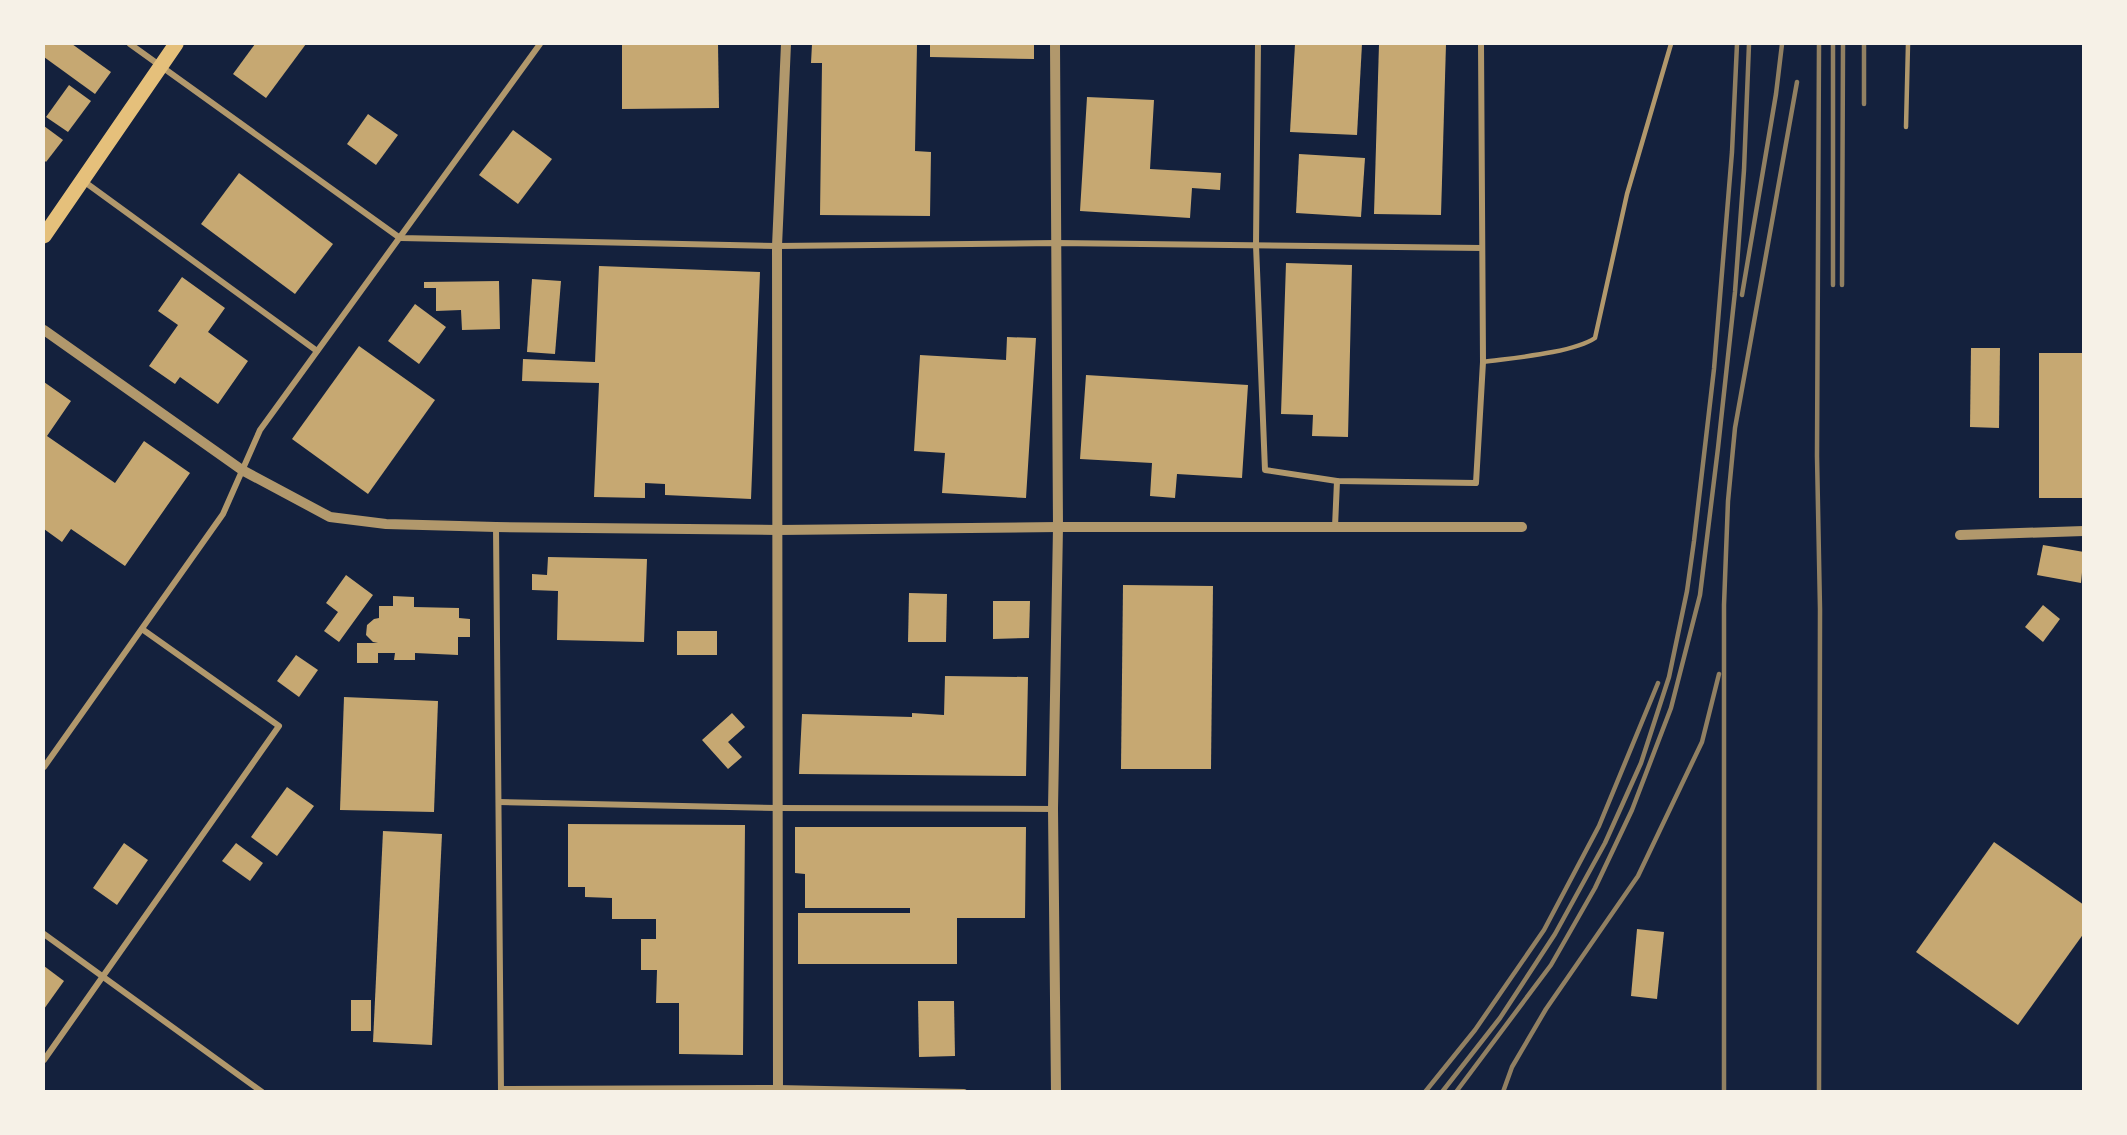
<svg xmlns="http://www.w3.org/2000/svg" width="2127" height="1135" font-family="'Asap Condensed',sans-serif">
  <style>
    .building { fill: #c6a872 }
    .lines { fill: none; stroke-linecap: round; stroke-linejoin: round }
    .service { stroke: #b1986c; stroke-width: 4.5 }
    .minor { stroke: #b1986c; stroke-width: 6 }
    .tertiary { stroke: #b1986c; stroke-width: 10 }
    .primary { stroke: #e5c07b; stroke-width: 15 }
    .rail { stroke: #918062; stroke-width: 4.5 }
  </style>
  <rect width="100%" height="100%" fill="#14213d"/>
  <g class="building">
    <path d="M44,44H72L111,72L95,94L44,57Z"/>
    <path d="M255,44H306L266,98L233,74Z"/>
    <path d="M622,44H718L719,108L622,109Z"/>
    <path d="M812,44H917L915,151L931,152L930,216L820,215L822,63H811Z"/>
    <path d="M930,44H1034V59L930,57Z"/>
    <path d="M1295,44H1362L1357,135L1290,132Z"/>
    <path d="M1379,44H1446L1441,215L1374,214Z"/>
    <path d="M69,85L91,101L68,132L46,117Z"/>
    <path d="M1087,97L1154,100L1150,169L1221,173L1220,190L1192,188L1190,218L1080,211Z"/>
    <path d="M368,114L398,135L376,165L347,144Z"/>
    <path d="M44,126L63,140L46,162L44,160Z"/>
    <path d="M513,130L552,159L518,204L479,175Z"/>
    <path d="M1299,154L1365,158L1361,217L1296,213Z"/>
    <path d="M239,173L333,244L295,294L201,224Z"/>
    <path d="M1286,263L1352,265L1348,437L1312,436L1313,415L1281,414Z"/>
    <path d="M599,266L760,272L751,499L665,495V484L645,483V498L594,497L599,383L522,381L523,359L595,362Z"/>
    <path d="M182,277L225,308L208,332L248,361L218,404L180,377L175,384L149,366L178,325L158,311Z"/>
    <path d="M532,279L561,281L555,354L527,352Z"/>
    <path d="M499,281L500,329L462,330L461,310L436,311V288H424V282Z"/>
    <path d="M415,304L446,327L419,364L388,341Z"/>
    <path d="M1007,337L1036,338L1026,498L942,493L945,453L914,451L920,355L1006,360Z"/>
    <path d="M359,346L435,400L368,494L292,439Z"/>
    <path d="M1971,348H2000L1999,428L1970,427Z"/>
    <rect x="2039" y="353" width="45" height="145"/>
    <path d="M1086,375L1248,385L1242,478L1177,474L1175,498L1150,496L1152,463L1080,459Z"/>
    <path d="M44,382L71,401L47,436L115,483L144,441L190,473L125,566L71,529L62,542L44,529Z"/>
    <path d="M2043,545L2084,552L2081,583L2037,575Z"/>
    <path d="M548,557L647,559L644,642L557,640L558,591L532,590V574L547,575Z"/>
    <path d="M346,575L373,595L339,642L324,631L338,612L326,603Z"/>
    <path d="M1123,585L1213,586L1211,769H1121Z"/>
    <path d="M909,593L947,594L946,642H908Z"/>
    <path d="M393,596L414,597V607L459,608V618L470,619V637H458V655L415,653V660H394L395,653H378V663H357V643H378L373,642L366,635L367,625L374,619L379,618V606H393Z"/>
    <path d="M993,601H1030L1029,638L993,639Z"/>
    <path d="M2043,605L2060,619L2043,642L2025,627Z"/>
    <rect x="677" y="631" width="40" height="24"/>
    <path d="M296,655L318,670L299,697L277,681Z"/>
    <path d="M945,676L1028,677L1026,776L799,774L802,714L912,717V713L944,715Z"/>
    <path d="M344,697L438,701L434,812L340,810Z"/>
    <path d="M732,713L745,727L728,742L742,757L728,769L702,740Z"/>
    <path d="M287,787L314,806L277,856L251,837Z"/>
    <path d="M568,824L745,825L743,1055L679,1054V1003H656L657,970H641V939H656V919H612V898L585,897V887H568Z"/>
    <path d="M795,827H1026L1025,918H957V964H798V913H910V908H805V874L795,873Z"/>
    <path d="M383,831L442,834L432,1045L373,1042Z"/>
    <path d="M1994,842L2084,905V933L2018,1025L1916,952Z"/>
    <path d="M124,843L148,860L117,905L93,888Z"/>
    <path d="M236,843L263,863L250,881L222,861Z"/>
    <path d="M1637,929L1664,932L1657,999L1631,996Z"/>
    <path d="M44,966L64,981L44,1009Z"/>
    <rect x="351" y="1000" width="20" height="31"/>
    <path d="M918,1001H954L955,1056L919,1057Z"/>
  </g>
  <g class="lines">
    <g class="service">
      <path d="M1906,127L1908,44"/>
      <path d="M1483,362C1511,358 1573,353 1595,338L1627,194L1671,44"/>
    </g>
    <g class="minor">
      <path d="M130,44L400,238L777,246L1056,243L1482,248"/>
      <path d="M1258,44L1256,245L1265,470L1337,481L1476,483L1483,362L1481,44"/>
      <path d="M82,180L317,351"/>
      <path d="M496,527L501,1092"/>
      <path d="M1335,527L1337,481"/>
      <path d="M44,767L223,514L260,430L540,44"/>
      <path d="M499,802L776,808L1053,809"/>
      <path d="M44,934L262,1092"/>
      <path d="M44,1060L279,726L142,629"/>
      <path d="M501,1089L778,1088L964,1092"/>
    </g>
    <g class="tertiary">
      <path d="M1055,44L1058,527L1053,809L1056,1092"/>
      <path d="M44,330L242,470L330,517L386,524L496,527L778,530L1058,527H1522"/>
      <path d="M1960,535L2084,531"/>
      <path d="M778,1092L777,246L786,44"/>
    </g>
    <path class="primary" d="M44,236L176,44"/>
    <g class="rail">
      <path d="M1864,104V44"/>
      <path d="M1833,285V44"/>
      <path d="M1842,285L1843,44"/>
      <path d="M1742,295L1776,94L1782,44"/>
      <path d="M1425,1092L1475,1030L1544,930L1599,826L1658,683"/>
      <path d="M1442,1092L1500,1018L1555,934L1605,843L1641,763L1669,677L1687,591L1694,541L1714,369L1732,152L1737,44"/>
      <path d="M1456,1092L1551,965L1595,888L1632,810L1671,708L1700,595L1718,448L1735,292L1744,170L1749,44"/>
      <path d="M1503,1092L1512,1067L1546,1009L1638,876L1702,742L1719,674"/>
      <path d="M1724,1092V605L1728,501L1735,428L1797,82"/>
      <path d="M1819,1092L1820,609L1817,456L1819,44"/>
    </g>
  </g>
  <rect width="2127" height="1135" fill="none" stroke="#f6f1e7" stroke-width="90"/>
</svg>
